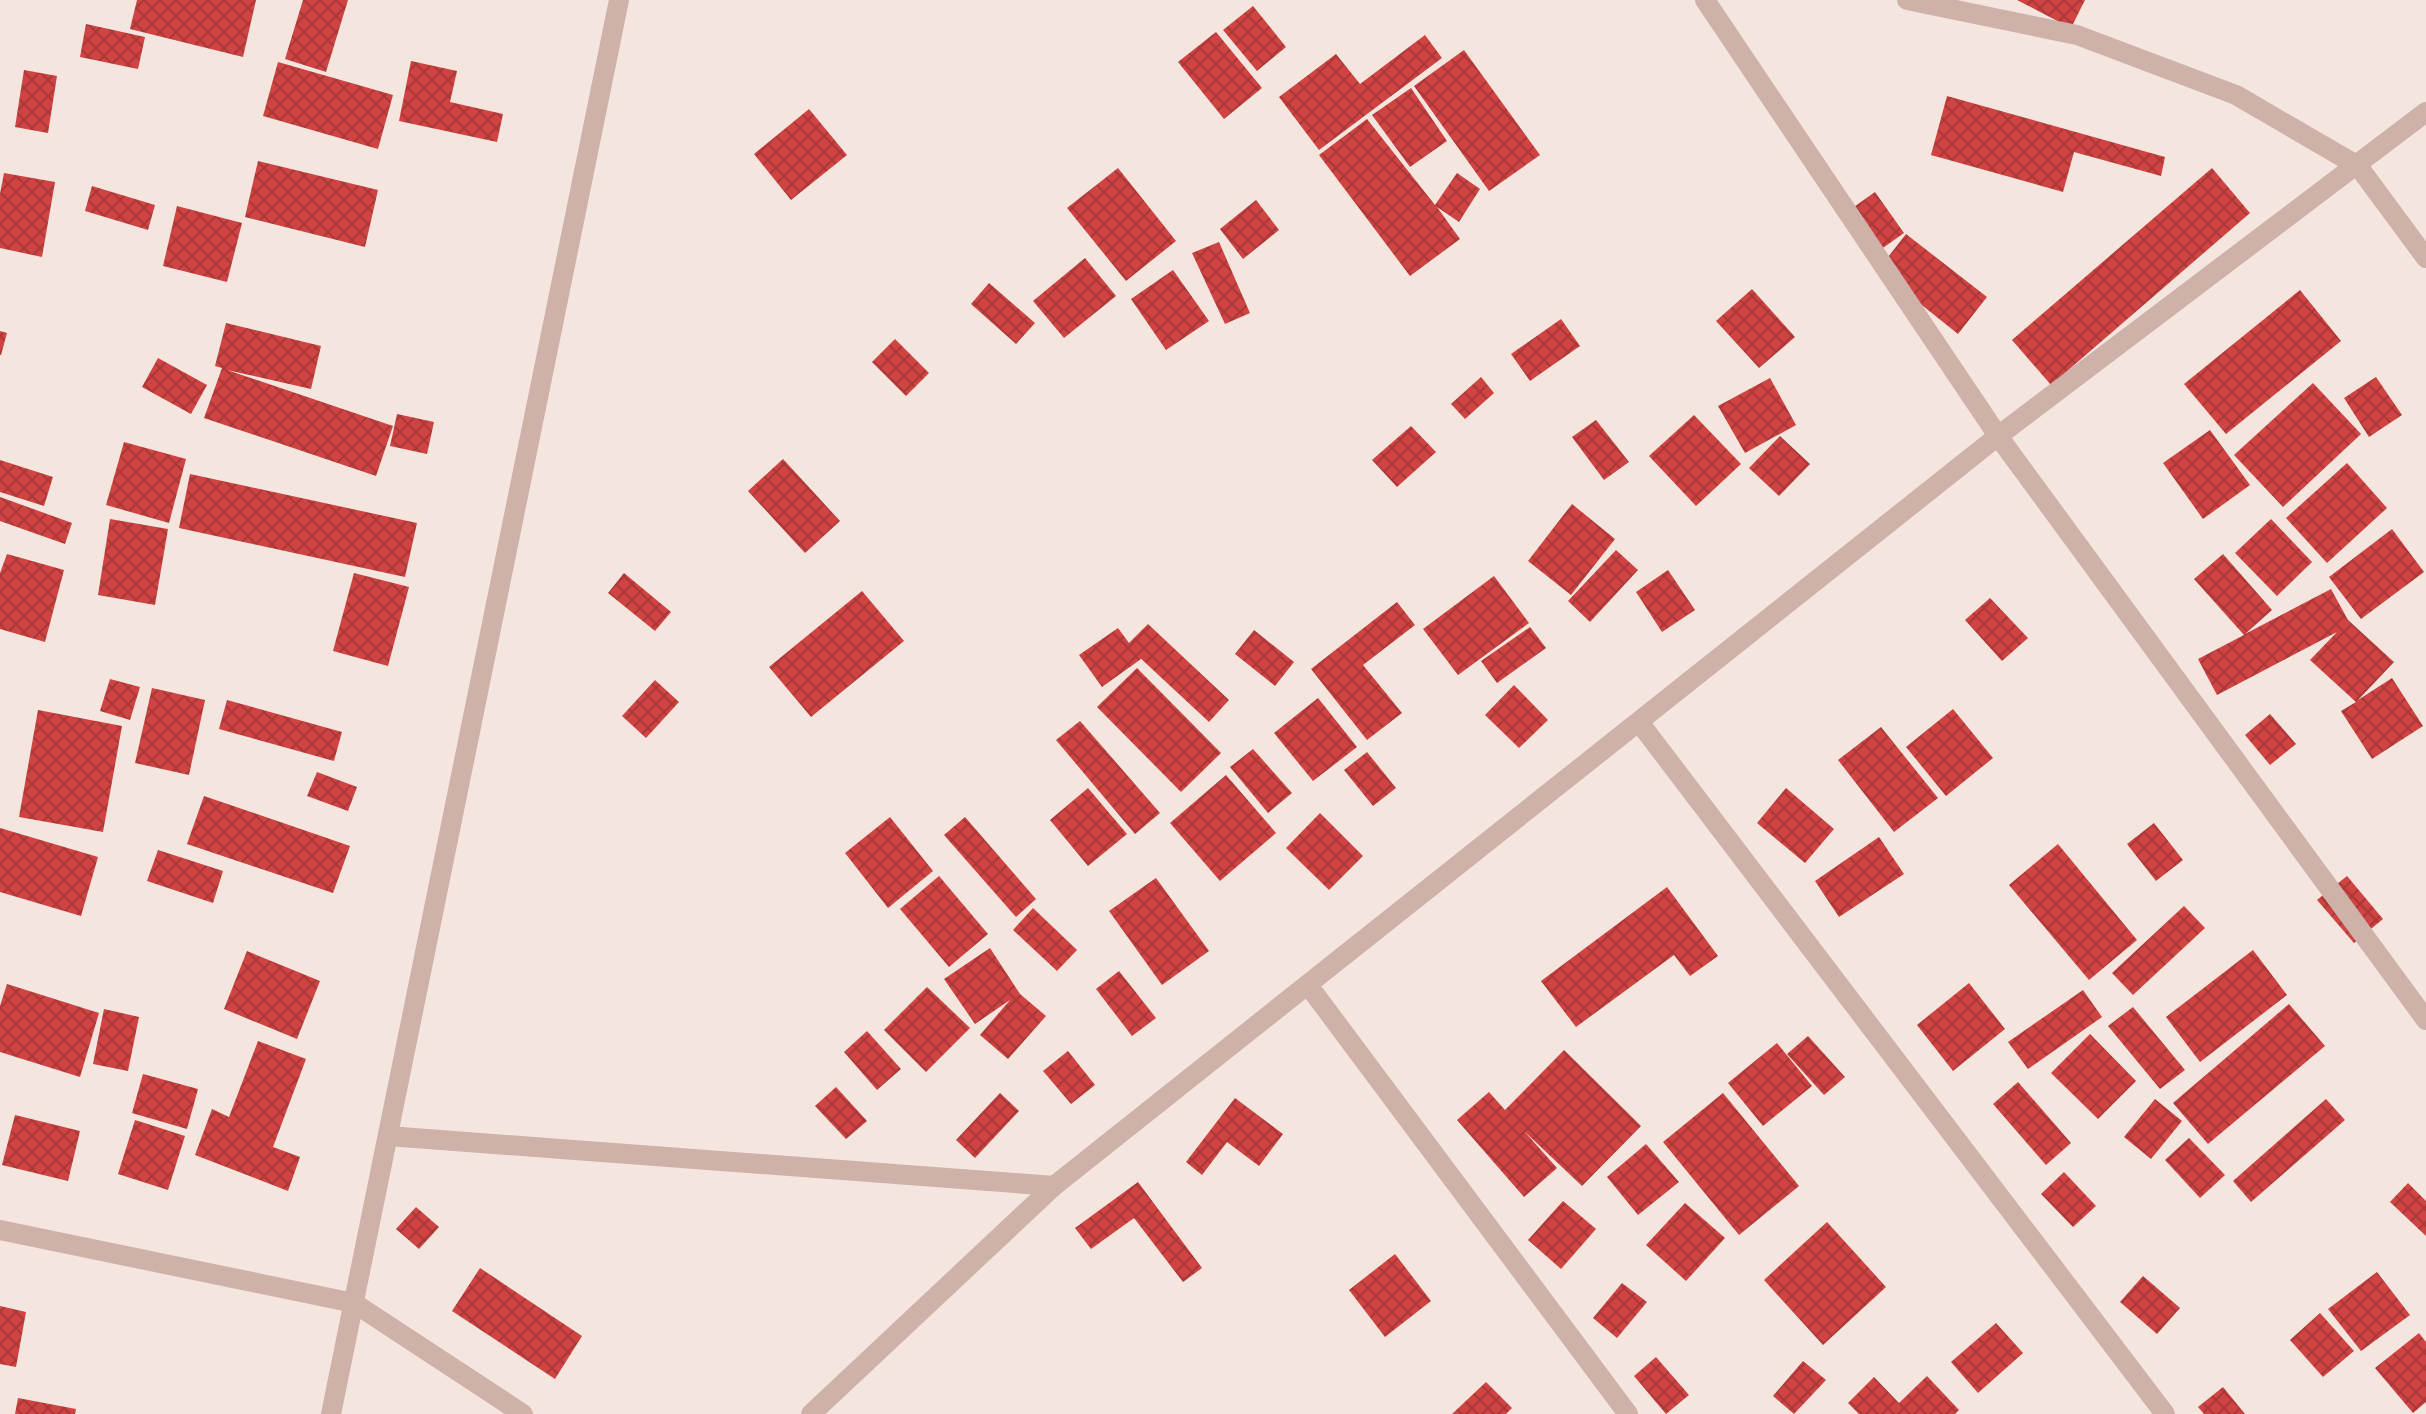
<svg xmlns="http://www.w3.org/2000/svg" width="2426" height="1414" font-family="'Noto Sans',sans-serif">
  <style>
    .building { fill: url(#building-cross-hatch) }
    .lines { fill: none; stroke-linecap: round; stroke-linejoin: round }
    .minor { stroke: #ceb1a9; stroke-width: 20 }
  </style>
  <defs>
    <pattern id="building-cross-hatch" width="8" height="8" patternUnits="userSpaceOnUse" patternTransform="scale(2)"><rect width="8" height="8" fill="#cf4342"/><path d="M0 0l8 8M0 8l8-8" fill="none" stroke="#a93837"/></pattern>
  </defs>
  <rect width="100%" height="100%" fill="#f5e5df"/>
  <g class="building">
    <path d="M137,0H256L243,57L130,29Z"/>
    <path d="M303,0H348L326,72L285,59Z"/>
    <path d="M2017,0H2085L2071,28Z"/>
    <path d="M1253,6L1286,47L1257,71L1223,30Z"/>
    <path d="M86,24L145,37L138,69L80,57Z"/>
    <path d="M1216,32L1262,88L1224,119L1178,62Z"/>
    <path d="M1425,35L1442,58L1319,150L1279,97L1336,54L1360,84Z"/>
    <path d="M1464,50L1540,155L1489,191L1414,86Z"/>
    <path d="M411,61L457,71L450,102L503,114L497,142L399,121Z"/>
    <path d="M278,62L393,95L378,149L263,116Z"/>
    <path d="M24,70L57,76L48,133L15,127Z"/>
    <path d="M1411,88L1447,141L1410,167L1372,115Z"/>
    <path d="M1947,96L2165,157L2161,176L2074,152L2063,192L1931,155Z"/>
    <path d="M809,109L847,155L791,200L754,154Z"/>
    <path d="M1367,119L1435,205L1457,173L1480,189L1459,222L1437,207L1460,239L1410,276L1319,155Z"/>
    <path d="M258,161L378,190L365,247L245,217Z"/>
    <path d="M1118,168L1176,241L1126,281L1067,208Z"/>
    <path d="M2212,168L2250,213L2051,385L2012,340Z"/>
    <path d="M4,173L55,182L42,257L0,248V194Z"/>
    <path d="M92,186L155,205L148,230L85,211Z"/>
    <path d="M1875,192L1904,233L1880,250L1851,209Z"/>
    <path d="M1256,200L1279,230L1243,259L1220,229Z"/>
    <path d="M177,206L242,223L227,282L163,266Z"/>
    <path d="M1906,234L1987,297L1958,334L1878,270Z"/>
    <path d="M1219,242L1250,313L1225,324L1192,253Z"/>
    <path d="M1085,258L1116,296L1064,338L1033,301Z"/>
    <path d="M1173,270L1209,321L1166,350L1131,299Z"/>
    <path d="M989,283L1035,323L1016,344L971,304Z"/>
    <path d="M1752,289L1795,337L1759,368L1716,321Z"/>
    <path d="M2300,290L2341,341L2226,434L2184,384Z"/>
    <path d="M1561,319L1580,346L1530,381L1511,354Z"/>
    <path d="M226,323L321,346L311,389L227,370L393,426L376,476L204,418L222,368L215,366Z"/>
    <path d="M0,331L7,333L1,355H0Z"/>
    <path d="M895,339L929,373L906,396L872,362Z"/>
    <path d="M158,358L207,385L191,414L142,387Z"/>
    <path d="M1481,377L1494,393L1465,419L1451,404Z"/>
    <path d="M2376,377L2402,415L2369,437L2344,398Z"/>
    <path d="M1770,378L1796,425L1745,453L1718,406Z"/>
    <path d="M2313,383L2361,434L2283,507L2234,455Z"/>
    <path d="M397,414L434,422L427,454L390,446Z"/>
    <path d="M1694,415L1741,464L1696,506L1649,456Z"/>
    <path d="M1596,420L1629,462L1604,480L1572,437Z"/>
    <path d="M1411,426L1436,452L1397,487L1372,460Z"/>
    <path d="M2210,430L2250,485L2203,519L2163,463Z"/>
    <path d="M1780,436L1810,464L1779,496L1749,468Z"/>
    <path d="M124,442L186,459L169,523L106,505Z"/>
    <path d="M783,459L840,521L805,553L748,491Z"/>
    <path d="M0,460L53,477L44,506L0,492Z"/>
    <path d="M2347,463L2387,508L2327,563L2286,518Z"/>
    <path d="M190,474L417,523L405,577L179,528Z"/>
    <path d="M0,497L72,523L65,544L0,521Z"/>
    <path d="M1572,504L1615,539L1571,595L1528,561Z"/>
    <path d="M110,519L168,529L155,605L98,595Z"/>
    <path d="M2271,519L2312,562L2277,596L2235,553Z"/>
    <path d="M2392,529L2424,572L2361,619L2329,577Z"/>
    <path d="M1616,550L1638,570L1590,622L1568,601Z"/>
    <path d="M7,554L64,570L45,642L0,629V573Z"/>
    <path d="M2223,554L2272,610L2245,634L2331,589L2348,620L2394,662L2358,700L2392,678L2423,726L2372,759L2341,711L2356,702L2310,660L2337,632L2217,695L2198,659L2244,635L2194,579Z"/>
    <path d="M1668,570L1695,610L1662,632L1636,592Z"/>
    <path d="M354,573L409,587L388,666L333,651Z"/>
    <path d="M624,573L671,612L655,631L608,593Z"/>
    <path d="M1494,576L1529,623L1458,675L1423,629Z"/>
    <path d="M862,591L904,641L811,717L769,667Z"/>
    <path d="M1990,598L2028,638L2002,661L1965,620Z"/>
    <path d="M1397,602L1415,625L1363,665L1402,713L1367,740L1311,669Z"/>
    <path d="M1148,624L1229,700L1209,722L1137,655L1141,659L1102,687L1079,655L1118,628L1129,643Z"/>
    <path d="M1530,627L1546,648L1497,683L1481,661Z"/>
    <path d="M1254,630L1294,662L1275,686L1235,654Z"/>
    <path d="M1137,668L1221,753L1181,792L1097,707Z"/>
    <path d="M110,679L140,687L130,720L100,711Z"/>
    <path d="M655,680L679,702L646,738L622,716Z"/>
    <path d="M1514,685L1548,720L1519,748L1485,715Z"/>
    <path d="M152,688L205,700L189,775L135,763Z"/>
    <path d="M1318,698L1357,747L1313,781L1274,733Z"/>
    <path d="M227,700L342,732L334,761L219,729Z"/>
    <path d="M1953,709L1993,758L1946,796L1906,747Z"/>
    <path d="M38,710L122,726L103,832L19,817Z"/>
    <path d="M2270,714L2296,744L2270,765L2245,735Z"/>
    <path d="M1080,721L1160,813L1135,834L1056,740Z"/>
    <path d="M1881,727L1938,798L1894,832L1838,760Z"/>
    <path d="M1253,749L1292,793L1268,813L1230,767Z"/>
    <path d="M1367,752L1396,788L1373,806L1344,770Z"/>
    <path d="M317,772L357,787L348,811L307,796Z"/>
    <path d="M1226,775L1276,833L1220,881L1170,823Z"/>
    <path d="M1088,788L1127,834L1088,866L1050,820Z"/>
    <path d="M1786,788L1834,829L1805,863L1757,823Z"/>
    <path d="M204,796L350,846L333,893L187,844Z"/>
    <path d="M1320,813L1363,856L1329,890L1286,848Z"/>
    <path d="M890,817L933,871L888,908L845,853Z"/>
    <path d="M965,817L1036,899L1016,917L944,835Z"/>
    <path d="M2154,823L2183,860L2156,881L2127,844Z"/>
    <path d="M0,828L98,857L81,916L0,892Z"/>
    <path d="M1879,837L1904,874L1839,917L1815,881Z"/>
    <path d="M2058,844L2137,940L2089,980L2009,885Z"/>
    <path d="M158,850L223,871L213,903L147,881Z"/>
    <path d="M939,876L988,934L949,967L900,909Z"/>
    <path d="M2347,876L2383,919L2354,943L2317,900Z"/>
    <path d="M1156,878L1209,951L1162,985L1109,911Z"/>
    <path d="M1667,887L1718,956L1690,976L1674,955L1576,1027L1541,981Z"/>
    <path d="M2184,906L2205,928L2133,995L2112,973Z"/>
    <path d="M1033,908L1077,950L1057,971L1013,930Z"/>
    <path d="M990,948L1020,994L1046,1016L1008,1059L980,1035L1010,1000L975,1024L944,979Z"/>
    <path d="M2253,950L2287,995L2200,1062L2166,1017Z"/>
    <path d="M247,951L320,981L297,1039L224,1009Z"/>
    <path d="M1119,971L1156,1018L1132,1036L1096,989Z"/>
    <path d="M1969,983L2005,1029L1953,1071L1917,1025Z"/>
    <path d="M7,984L99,1013L80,1077L0,1052V1006Z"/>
    <path d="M927,987L970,1028L926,1072L884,1030Z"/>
    <path d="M2083,990L2102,1017L2028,1069L2008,1042Z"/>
    <path d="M2289,1004L2325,1046L2208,1144L2173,1103Z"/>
    <path d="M2133,1007L2185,1070L2160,1089L2108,1026Z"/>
    <path d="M104,1009L139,1017L128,1071L93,1064Z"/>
    <path d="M867,1031L901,1069L877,1090L844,1052Z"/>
    <path d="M2090,1034L2136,1081L2098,1119L2051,1073Z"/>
    <path d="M1808,1036L1845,1077L1824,1095L1787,1054Z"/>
    <path d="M258,1041L306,1059L273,1147L300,1157L288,1191L195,1155L212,1109L229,1117Z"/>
    <path d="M1777,1043L1812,1086L1763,1126L1728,1083Z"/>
    <path d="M1564,1050L1641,1126L1582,1186L1524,1131L1557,1168L1524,1197L1457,1120L1489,1092L1505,1110Z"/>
    <path d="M1068,1051L1095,1085L1071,1104L1043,1071Z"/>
    <path d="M143,1074L198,1089L187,1129L132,1113Z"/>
    <path d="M2018,1082L2071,1143L2046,1165L1993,1104Z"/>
    <path d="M836,1087L867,1121L846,1139L815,1106Z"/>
    <path d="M1000,1093L1019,1111L975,1158L956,1140Z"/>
    <path d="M1723,1093L1799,1186L1739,1235L1663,1142Z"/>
    <path d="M1235,1098L1283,1134L1259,1166L1227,1142L1202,1175L1186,1162Z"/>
    <path d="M2155,1099L2182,1121L2151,1159L2124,1137Z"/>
    <path d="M2326,1099L2345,1120L2251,1202L2233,1181Z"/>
    <path d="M15,1115L80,1131L68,1181L2,1165Z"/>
    <path d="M135,1120L185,1136L168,1190L118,1174Z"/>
    <path d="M2189,1138L2225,1175L2200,1198L2165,1160Z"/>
    <path d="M1646,1144L1679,1182L1638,1215L1607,1177Z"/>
    <path d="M2064,1172L2096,1206L2073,1227L2041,1194Z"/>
    <path d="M1138,1182L1202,1268L1183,1282L1134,1218L1091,1249L1075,1228Z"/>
    <path d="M2408,1183L2426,1201V1236L2390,1202Z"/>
    <path d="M1563,1201L1596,1229L1561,1269L1528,1240Z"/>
    <path d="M1685,1203L1725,1238L1686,1281L1646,1245Z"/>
    <path d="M416,1207L439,1227L419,1249L396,1229Z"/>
    <path d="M1827,1222L1886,1287L1823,1345L1764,1280Z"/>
    <path d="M1395,1254L1431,1301L1385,1337L1349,1290Z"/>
    <path d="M480,1268L582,1336L555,1379L452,1311Z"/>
    <path d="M2377,1272L2410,1315L2361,1351L2328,1309Z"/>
    <path d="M2143,1276L2180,1308L2157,1334L2120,1302Z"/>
    <path d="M1622,1283L1647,1302L1617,1338L1593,1318Z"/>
    <path d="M0,1306L26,1312L16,1367L0,1364Z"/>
    <path d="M2320,1313L2354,1351L2323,1377L2290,1340Z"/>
    <path d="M1996,1323L2023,1353L1978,1393L1951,1362Z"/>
    <path d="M2419,1333L2426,1342V1402L2413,1413L2375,1368Z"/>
    <path d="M1656,1357L1689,1395L1666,1414L1634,1376Z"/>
    <path d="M1803,1361L1826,1380L1794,1414L1773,1396Z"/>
    <path d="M1927,1376L1959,1410L1955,1414H1859L1848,1403L1874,1377L1899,1403Z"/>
    <path d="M1486,1382L1512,1408L1506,1414H1452Z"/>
    <path d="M2223,1387L2245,1414H2204L2198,1407Z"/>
    <path d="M18,1398L76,1409L75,1414H15Z"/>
  </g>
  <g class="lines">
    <g class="minor">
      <path d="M1705,0L1998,436L2426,1020"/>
      <path d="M1907,0L2077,35L2236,95L2358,166L2426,258"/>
      <path d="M1639,722L2165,1414"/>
      <path d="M1308,985L1628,1414"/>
      <path d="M388,1136L1054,1186"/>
      <path d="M0,1230L354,1303L523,1414"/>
      <path d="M331,1414L619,0"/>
      <path d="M811,1414L1054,1186L1998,436L2426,112"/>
    </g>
  </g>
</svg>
